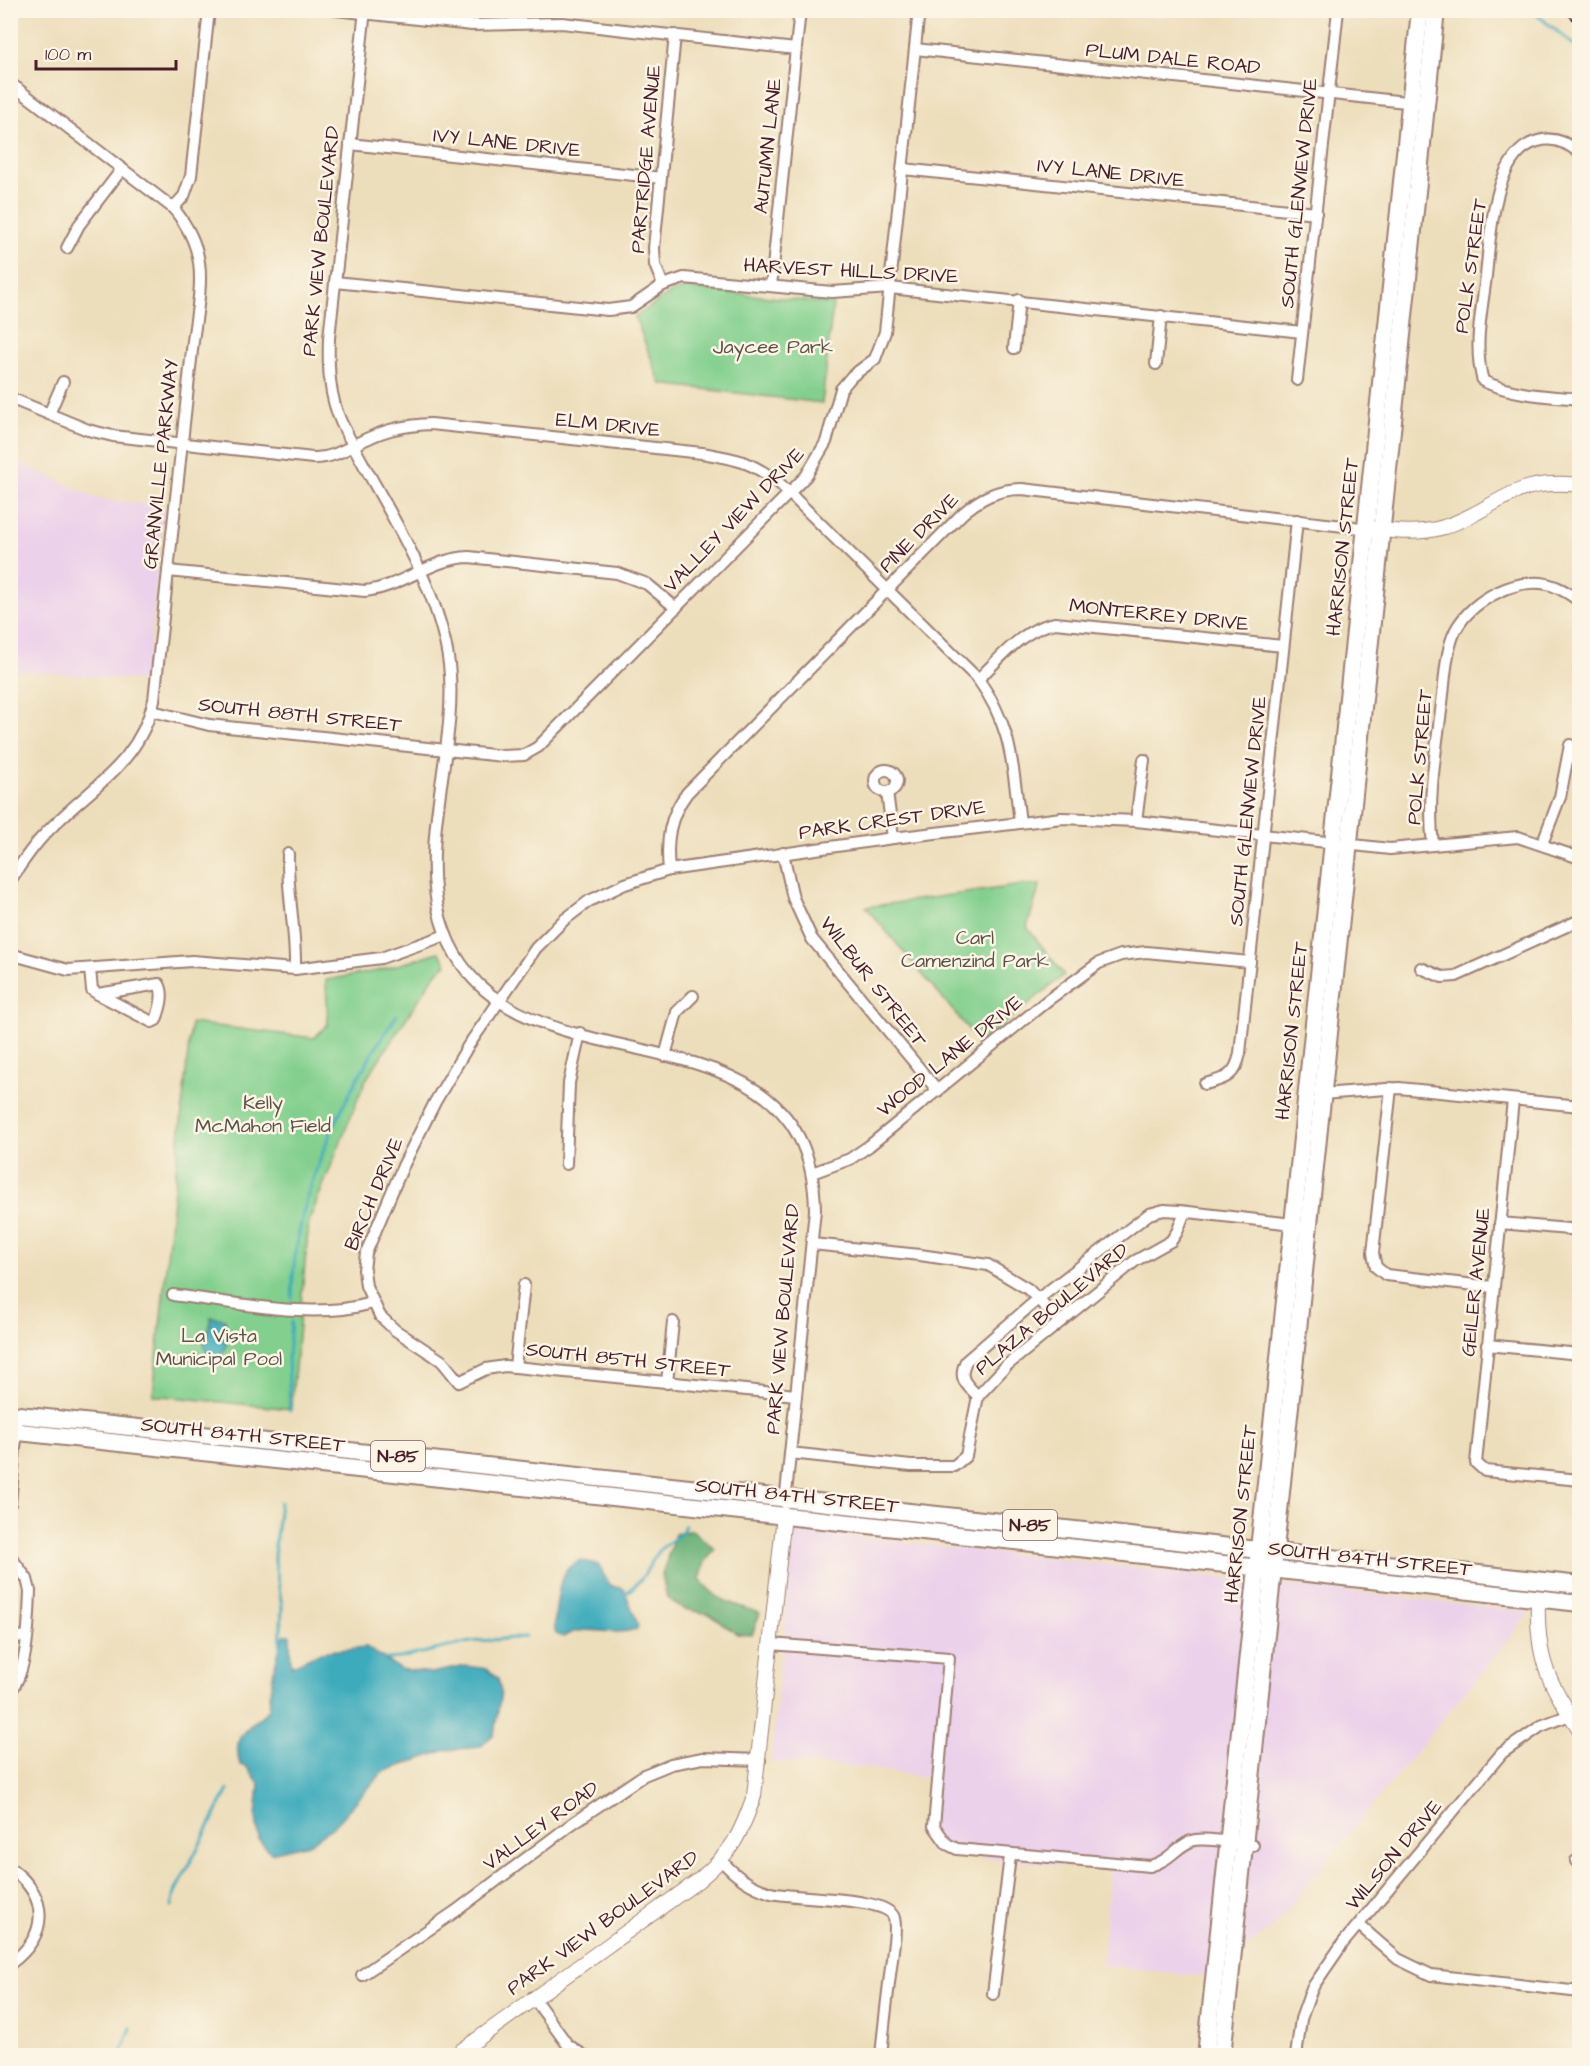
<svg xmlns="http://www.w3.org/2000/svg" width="1590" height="2066" font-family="'Architects Daughter',sans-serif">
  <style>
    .built { fill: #ecd1ea }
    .green { fill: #83d08e; stroke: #66785c; stroke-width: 1.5 }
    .forest { fill: #6ab279; stroke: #5a6852; stroke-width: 1.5 }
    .water { fill: #3dabbc; stroke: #446574; stroke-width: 1.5 }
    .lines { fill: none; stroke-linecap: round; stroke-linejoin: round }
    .stream { stroke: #3dabbc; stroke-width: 3 }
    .minor-casing { stroke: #9c7e73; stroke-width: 14 }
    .tertiary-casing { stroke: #9c7e73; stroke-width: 16 }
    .primary-casing { stroke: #9c7e73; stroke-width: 20 }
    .minor { stroke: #fff; stroke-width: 10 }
    .tertiary { stroke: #fff; stroke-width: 14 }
    .primary { stroke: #fff; stroke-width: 16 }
    .rail-casing { stroke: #4a1f2b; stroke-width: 5 }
    .rail { stroke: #fcf5e5; stroke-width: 3; stroke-dasharray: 9; stroke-linecap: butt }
    .labels { text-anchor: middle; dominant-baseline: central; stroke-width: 5; stroke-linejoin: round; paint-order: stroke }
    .shield { fill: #fcf5e5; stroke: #7f5f63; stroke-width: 1.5 }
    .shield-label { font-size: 18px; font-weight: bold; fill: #4a1f2b }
    .street-label { font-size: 20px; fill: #4a1f2b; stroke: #fcf5e5 }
    .park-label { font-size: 20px; fill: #5b5449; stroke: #fcf5e5 }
  </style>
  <rect width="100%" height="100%" fill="#fcf5e5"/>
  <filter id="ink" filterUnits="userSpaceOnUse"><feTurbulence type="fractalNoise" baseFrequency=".0167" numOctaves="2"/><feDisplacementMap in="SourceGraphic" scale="12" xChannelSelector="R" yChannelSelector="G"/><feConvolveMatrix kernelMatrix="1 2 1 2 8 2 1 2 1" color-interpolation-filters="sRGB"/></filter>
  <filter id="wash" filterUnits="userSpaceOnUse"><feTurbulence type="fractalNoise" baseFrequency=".008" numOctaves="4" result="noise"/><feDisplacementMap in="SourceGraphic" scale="24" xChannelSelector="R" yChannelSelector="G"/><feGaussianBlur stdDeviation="1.35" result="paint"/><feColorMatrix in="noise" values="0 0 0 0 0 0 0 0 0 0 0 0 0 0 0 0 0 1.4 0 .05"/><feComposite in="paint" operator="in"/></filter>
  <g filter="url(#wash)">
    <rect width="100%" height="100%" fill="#eddebb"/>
    <g class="built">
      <path d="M10,458L98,499L164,506L146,681L11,670Z"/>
      <path d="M794,1530L1531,1612L1272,1927L1210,1977L1102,1965L1110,1870L931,1853L930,1778L859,1767L771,1762Z"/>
    </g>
    <g class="green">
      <path d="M688,288L833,304L822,403L661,384L635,317L672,292Z"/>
      <path d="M1023,885H1040L1027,927L1064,975L980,1043L866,907Z"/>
      <path d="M439,952L447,964L436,973L365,1081L309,1221L291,1409L153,1395L191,1023L314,1038L328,1024L326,980L382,970Z"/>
    </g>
    <path class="forest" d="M692,1530L715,1549L705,1562L700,1579C719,1604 732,1603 760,1613L752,1635L737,1634L709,1614L684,1609L667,1598L662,1575L675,1534Z"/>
    <g class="water">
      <path d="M211,1317L225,1319L226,1348L219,1357L208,1356L204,1347Z"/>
      <path d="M580,1560L599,1565L609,1585L624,1589L638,1624L637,1629C607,1638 587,1622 563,1637L556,1634C552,1623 559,1581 565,1572C569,1566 574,1564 580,1560Z"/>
      <path d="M284,1635H290L291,1666L321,1652L366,1647L400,1669L431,1673L466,1666L487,1669L498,1679L501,1692L494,1734L480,1747L446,1750L383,1772L333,1827L309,1844L271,1853L259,1840L256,1817L259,1784L247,1767L240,1765C231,1732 248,1730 269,1709C271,1681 274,1663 284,1635Z"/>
    </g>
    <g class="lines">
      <g class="stream">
        <path d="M1531,10L1580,50"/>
        <path d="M292,1298C293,1198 341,1096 397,1015"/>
        <path d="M290,1410L288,1356L291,1322"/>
        <path d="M280,1502L274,1555L282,1607L280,1647"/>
        <path d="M626,1593C649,1576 647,1564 662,1548C672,1538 681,1539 685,1525"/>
        <path d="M387,1659L400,1658L470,1642L525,1637"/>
        <path d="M172,1906L175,1892L228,1790"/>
        <path d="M120,2056L131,2028"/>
      </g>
    </g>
  </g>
  <g filter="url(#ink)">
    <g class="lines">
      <defs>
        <g id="minor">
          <path d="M336,10L472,25L562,23L796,49"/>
          <path d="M365,10L329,338C328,367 329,395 341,422C378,497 438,579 449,664C461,764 396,886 469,974C562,1086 812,1007 815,1210L785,1503"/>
          <path d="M915,49L1415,103"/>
          <path d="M10,83L173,208"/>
          <path d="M10,101L18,89"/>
          <path d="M350,144L661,178"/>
          <path d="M1580,153C1568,143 1554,136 1538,141C1493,152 1490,238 1486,276C1482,310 1473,347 1483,381C1513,395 1547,396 1580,399"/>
          <path d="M903,169L1316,213"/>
          <path d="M67,248L79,225L122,169"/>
          <path d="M335,282L608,310L631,307L663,285L684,278L832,292L890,288L1302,332"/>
          <path d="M663,285L655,265L654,248L675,35"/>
          <path d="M771,286L800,10"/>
          <path d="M1014,348L1019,300"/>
          <path d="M1156,364L1161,316"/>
          <path d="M1297,380L1338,10"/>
          <path d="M10,398L88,430L113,436L313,458C335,459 351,445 371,437C390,428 410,425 431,424L702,453C737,459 750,461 779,483L978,679C1013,728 1012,764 1020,822"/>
          <path d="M49,414L63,382"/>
          <path d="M168,571L365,591C402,587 432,558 469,557L617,573L647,584L676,608"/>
          <path d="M978,679C1002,657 1022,629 1055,623L1283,646"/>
          <path d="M152,711L209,725L503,756L524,755L538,747L806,476L826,442L841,389L852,376L875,359L885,332L919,10"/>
          <circle cx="886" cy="781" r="11"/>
          <path d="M887,792L893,838"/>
          <path d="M1136,821L1144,760"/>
          <path d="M1542,844L1560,797L1570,745"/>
          <path d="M1433,845C1427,799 1436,750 1442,703C1445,681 1445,657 1453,636C1466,603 1513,577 1547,584C1560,587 1569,594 1580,601"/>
          <path d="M783,853L793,898L812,939L938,1091"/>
          <path d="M288,854C287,893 296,930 295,969"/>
          <path d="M669,870C666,840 669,817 687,793L962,514C980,498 998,489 1022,489L1370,529"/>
          <path d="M10,881C21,864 32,847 46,833C89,787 138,767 154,700L193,341C200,288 211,253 173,208L184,196L191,176L209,10"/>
          <path d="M10,954L68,970L192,961L295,969L381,958L446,935"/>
          <path d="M1421,968L1442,977L1456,976L1580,920"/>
          <path d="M90,969L92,990L98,994"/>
          <path d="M159,984C165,994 160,1009 156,1020L152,1022L98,994Z"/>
          <path d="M665,1056L677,1012L693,996"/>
          <path d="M1205,1084C1225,1079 1236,1076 1240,1053L1297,520"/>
          <path d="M1391,1088L1373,1253L1376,1267L1386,1275L1493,1287"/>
          <path d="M1318,1091L1322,1094L1399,1088L1580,1106"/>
          <path d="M1513,1100L1476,1463L1485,1471L1580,1480"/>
          <path d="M566,1164L569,1083L580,1033"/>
          <path d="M812,1173L850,1159L869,1146L1048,1000L1099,963L1121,955L1146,952L1250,962"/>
          <path d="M1500,1223L1580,1230"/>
          <path d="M812,1244L920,1255L988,1265L1028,1289L1060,1322"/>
          <path d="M173,1295C234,1302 314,1321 372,1303"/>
          <path d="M1487,1345L1580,1354"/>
          <path d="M515,1367L524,1285"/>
          <path d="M667,1383L673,1322"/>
          <path d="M796,1395L505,1366L486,1369L459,1382L442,1361L395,1330L380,1316L366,1286L364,1270L366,1253L403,1166L435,1102L468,1046L536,948L564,920L589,901L625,884L669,870L893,838L1062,818L1136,821L1390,849L1518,837L1580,858"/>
          <path d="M978,1396C965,1384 958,1378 966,1361L1038,1299L1149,1214L1164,1210L1180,1211L1284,1223L1297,1228"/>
          <path d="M790,1453L911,1466H954L966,1456L978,1396L1006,1366L1135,1261L1171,1241L1177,1232L1185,1212"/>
          <path d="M10,1504L17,1426"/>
          <path d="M10,1556L27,1579L30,1591C29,1618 28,1671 10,1692"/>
          <path d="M10,1636L26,1637"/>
          <path d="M770,1644L949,1658L934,1826L947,1844L957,1849L1150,1866C1169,1861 1175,1848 1191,1841C1203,1836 1238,1844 1253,1845"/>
          <path d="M722,1861C736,1877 751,1887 771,1893C793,1899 889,1896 894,1918C897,1930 893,1946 892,1959C888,1991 884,2023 881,2056"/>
          <path d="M1576,1861L1580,1860"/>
          <path d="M10,1868C50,1897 49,1935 10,1964"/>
          <path d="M1359,1925L1398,1959L1431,1975L1580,1992"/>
          <path d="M362,1975L456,1911L573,1823L644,1775L671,1764L703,1758L760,1760"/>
          <path d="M993,1994L1010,1856"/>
          <path d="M533,1997L567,2044L584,2056"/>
          <path d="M1296,2056L1301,2019L1312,1988L1343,1943L1502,1753L1541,1726L1580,1711"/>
        </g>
        <g id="tertiary">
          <path d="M1374,529C1397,532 1421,534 1444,527C1501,508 1510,477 1580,485"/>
          <path d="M1538,1598C1536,1658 1547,1681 1580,1730"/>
          <path d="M454,2056L699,1880C732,1852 740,1836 754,1796L784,1515"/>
        </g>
        <g id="primary">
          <path d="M10,1414L1580,1585"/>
          <path d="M10,1431L1580,1603"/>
          <path d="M1206,2056L1420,10"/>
          <path d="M1222,2056L1436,10"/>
        </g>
      </defs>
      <use href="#minor" class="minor-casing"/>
      <use href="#tertiary" class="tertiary-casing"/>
      <use href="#primary" class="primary-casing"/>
      <use href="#minor" class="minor"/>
      <use href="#tertiary" class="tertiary"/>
      <use href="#primary" class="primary"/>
      <defs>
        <path id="rail" d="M1566,10L1580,24"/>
      </defs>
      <use href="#rail" class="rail-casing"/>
      <use href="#rail" class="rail"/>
    </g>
  </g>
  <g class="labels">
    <g class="shield">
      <rect x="371" y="1441" width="54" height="30" rx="4.5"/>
      <rect x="1003" y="1510" width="54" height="30" rx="4.5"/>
    </g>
    <g class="shield-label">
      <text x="398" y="1456">N-85</text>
      <text x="1030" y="1525">N-85</text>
    </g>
    <g class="street-label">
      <text transform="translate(1173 59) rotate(6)">PLUM DALE ROAD</text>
      <text transform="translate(507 143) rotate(6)">IVY LANE DRIVE</text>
      <text transform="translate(768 146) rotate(-84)">AUTUMN LANE</text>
      <text transform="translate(646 159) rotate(-85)">PARTRIDGE AVENUE</text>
      <text transform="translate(1111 173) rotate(6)">IVY LANE DRIVE</text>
      <text transform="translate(1299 193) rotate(-84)">SOUTH GLENVIEW DRIVE</text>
      <text transform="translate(321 241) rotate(-84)">PARK VIEW BOULEVARD</text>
      <text transform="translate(1471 266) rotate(-82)">POLK STREET</text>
      <text transform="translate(851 271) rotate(3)">HARVEST HILLS DRIVE</text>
      <text transform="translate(608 425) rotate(6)">ELM DRIVE</text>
      <text transform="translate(161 464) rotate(-84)">GRANVILLE PARKWAY</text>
      <text transform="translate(734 520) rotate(-46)">VALLEY VIEW DRIVE</text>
      <text transform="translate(919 533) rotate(-45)">PINE DRIVE</text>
      <text transform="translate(1343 547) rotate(-84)">HARRISON STREET</text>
      <text transform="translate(1159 615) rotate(6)">MONTERREY DRIVE</text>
      <text transform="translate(300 715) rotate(6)">SOUTH 88TH STREET</text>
      <text transform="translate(1420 757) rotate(-85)">POLK STREET</text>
      <text transform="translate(1248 811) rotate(-84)">SOUTH GLENVIEW DRIVE</text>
      <text transform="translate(892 820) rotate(-8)">PARK CREST DRIVE</text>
      <text transform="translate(873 982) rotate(52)">WILBUR STREET</text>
      <text transform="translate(1292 1031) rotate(-84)">HARRISON STREET</text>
      <text transform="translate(950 1056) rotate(-39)">WOOD LANE DRIVE</text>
      <text transform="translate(374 1194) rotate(-67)">BIRCH DRIVE</text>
      <text transform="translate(1476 1282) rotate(-84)">GEILER AVENUE</text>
      <text transform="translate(1052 1309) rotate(-40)">PLAZA BOULEVARD</text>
      <text transform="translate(783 1319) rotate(-85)">PARK VIEW BOULEVARD</text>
      <text transform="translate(628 1360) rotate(6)">SOUTH 85TH STREET</text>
      <text transform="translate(243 1435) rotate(6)">SOUTH 84TH STREET</text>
      <text transform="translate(797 1496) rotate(6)">SOUTH 84TH STREET</text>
      <text transform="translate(1241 1514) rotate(-84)">HARRISON STREET</text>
      <text transform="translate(1370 1559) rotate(6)">SOUTH 84TH STREET</text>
      <text transform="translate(541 1826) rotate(-36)">VALLEY ROAD</text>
      <text transform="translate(1394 1855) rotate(-50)">WILSON DRIVE</text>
      <text transform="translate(603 1923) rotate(-36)">PARK VIEW BOULEVARD</text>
    </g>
    <g class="park-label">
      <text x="773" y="347">Jaycee Park</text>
      <text x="975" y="938">Carl<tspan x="975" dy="23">Camenzind Park</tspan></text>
      <text x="263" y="1103">Kelly<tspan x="263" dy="23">McMahon Field</tspan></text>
      <text x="219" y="1336">La Vista<tspan x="219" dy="23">Municipal Pool</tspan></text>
    </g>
  </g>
  <rect width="1590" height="2066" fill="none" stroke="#fcf5e5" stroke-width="36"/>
  <path d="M36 60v9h140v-9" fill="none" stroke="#4a1f2b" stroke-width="3"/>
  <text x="45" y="60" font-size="18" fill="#4a1f2b" stroke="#fcf5e5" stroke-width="4.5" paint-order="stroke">100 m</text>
</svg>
